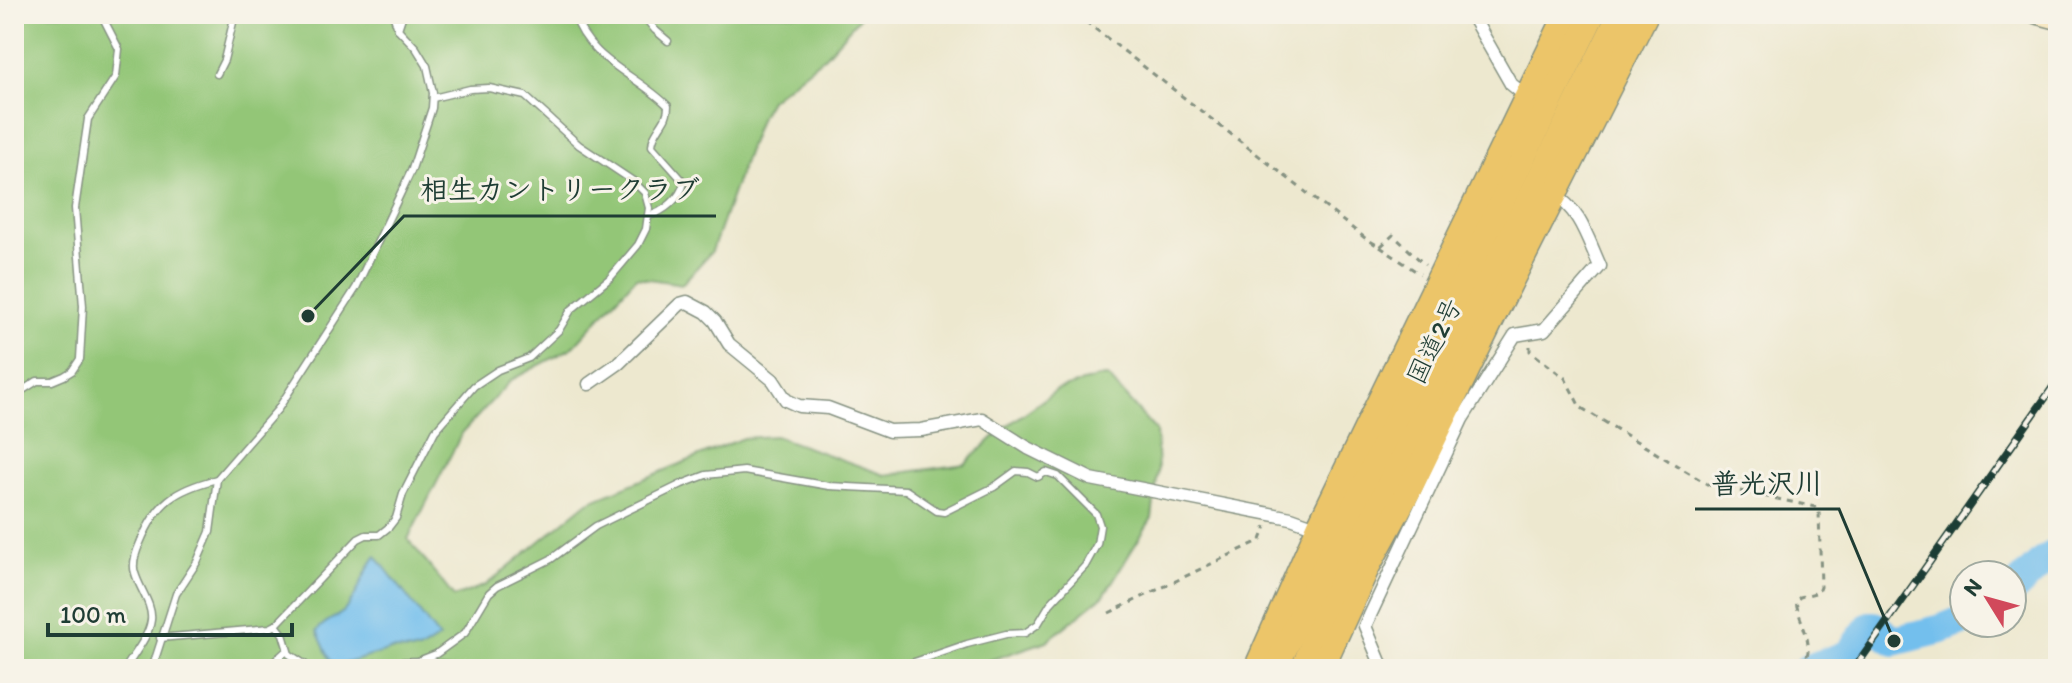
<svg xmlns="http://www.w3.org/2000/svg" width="2072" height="683" font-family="Itim,'Klee One',sans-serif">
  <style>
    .green { fill: #93c677; stroke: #598256; stroke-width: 2 }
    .water { fill: #73bfed; stroke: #497e90; stroke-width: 2 }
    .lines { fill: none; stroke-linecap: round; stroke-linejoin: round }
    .river { stroke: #73bfed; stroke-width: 30 }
    .lane-casing { stroke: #869282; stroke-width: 9 }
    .street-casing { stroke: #869282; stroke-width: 15 }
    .secondary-casing { stroke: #869282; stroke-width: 21 }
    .highway-casing { stroke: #869282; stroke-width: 27 }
    .path { stroke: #869282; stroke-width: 3; stroke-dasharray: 6 6; stroke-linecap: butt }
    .lane { stroke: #fff; stroke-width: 6 }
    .street { stroke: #fff; stroke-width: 12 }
    .secondary { stroke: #f7e8c3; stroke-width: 18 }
    .highway { stroke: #ecc569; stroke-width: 24 }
    .rail-casing { stroke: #1f3d34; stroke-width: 8 }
    .rail { stroke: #f7f3e8; stroke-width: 5; stroke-dasharray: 15; stroke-linecap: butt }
    .labels { text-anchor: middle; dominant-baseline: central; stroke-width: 6; stroke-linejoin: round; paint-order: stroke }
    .street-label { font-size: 26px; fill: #1f3d34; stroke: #f7f3e8 }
    .leader { fill: none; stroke: #1f3d34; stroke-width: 3 }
    .callout-dot { fill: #1f3d34; stroke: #f7f3e8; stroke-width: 3 }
    .callout-label { font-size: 28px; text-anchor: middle; font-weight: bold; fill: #1f3d34; stroke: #f7f3e8; stroke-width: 6; stroke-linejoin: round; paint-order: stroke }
  </style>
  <rect width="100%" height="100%" fill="#f7f3e8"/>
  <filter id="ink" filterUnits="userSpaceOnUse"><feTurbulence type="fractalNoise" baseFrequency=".0125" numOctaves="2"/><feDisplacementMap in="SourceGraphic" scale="16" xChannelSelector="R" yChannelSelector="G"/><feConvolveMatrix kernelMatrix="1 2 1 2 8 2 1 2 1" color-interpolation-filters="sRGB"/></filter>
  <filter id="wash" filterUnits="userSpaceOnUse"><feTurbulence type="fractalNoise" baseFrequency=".006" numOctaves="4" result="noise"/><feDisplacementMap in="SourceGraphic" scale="32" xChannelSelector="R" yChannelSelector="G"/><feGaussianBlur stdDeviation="1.8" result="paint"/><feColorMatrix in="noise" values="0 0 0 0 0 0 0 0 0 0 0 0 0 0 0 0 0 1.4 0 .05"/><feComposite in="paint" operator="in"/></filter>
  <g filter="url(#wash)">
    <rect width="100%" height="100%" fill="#ede8cf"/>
    <path class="green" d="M14,14H860L859,18L825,56L770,100L759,119L712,251L682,284L636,277L572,348L511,380L462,433L408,539L454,597L486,585L588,502L743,438L775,436L885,475L965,464L1000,431L1057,390L1096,378L1108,377L1156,431L1158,472L1152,518L1104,595L1047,641L964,669H14Z"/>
    <path class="water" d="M376,556L439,638L419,651L391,650L337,666L330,660L317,631C323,621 334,619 343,612C359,596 362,573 376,556Z"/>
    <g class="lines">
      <g class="river">
        <path d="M2012,591L2044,561L2058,552"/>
        <path d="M1808,669L1848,655L1870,626H1874L1894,641L1942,629L1964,620"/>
      </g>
    </g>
  </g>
  <g filter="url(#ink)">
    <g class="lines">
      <defs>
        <g id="lane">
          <path d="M574,14C589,61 636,74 668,106C669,121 652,131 652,146L684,182C681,198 664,212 648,216"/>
          <path d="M642,14L655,30L668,41"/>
          <path d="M398,29L403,14"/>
          <path d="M217,74L224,60L235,14"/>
          <path d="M14,391L23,390L37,381H52L64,376L72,371L80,359L83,306L75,208L88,119L116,76L119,49L101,14"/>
          <path d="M276,625L283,634L289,654L312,669"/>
          <path d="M160,638L270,628L276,625L358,539L366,535H379L389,527L396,518L403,494L435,431L474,386L498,370L529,358L559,330L571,310L610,278L638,245L646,229L649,208L645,193L633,181L579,145L525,96L489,88L470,89L433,98"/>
          <path d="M125,669C133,655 149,637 151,620C153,605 139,588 135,573C132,565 136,552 140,543C157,502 174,490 217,479"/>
          <path d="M152,669L176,594L197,562L210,532L217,479L278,409L356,288L412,169L432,108L433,93L427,66L416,48L398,29L393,14"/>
          <path d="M266,669L287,650"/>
          <path d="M361,669L376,663L418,661L436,654L465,633L489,593L497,586L551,559L596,526L682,484L706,475L744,471L829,486L906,490L937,511L944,512L994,487L1016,471L1028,472L1038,477L1046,472L1058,476L1096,514L1100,526L1097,544L1085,566L1050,604L1038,624L1025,633L1006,634L967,644L894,669"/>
        </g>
        <g id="street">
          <path d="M1471,14L1511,84L1527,97"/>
          <path d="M589,384L619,363L680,304L687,302L706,312L715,321L729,344L773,380L786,400L799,406L828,408L889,431L921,430L982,419L1028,448L1091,479L1291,518L1319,528"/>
          <path d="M1383,669L1365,626L1462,419L1515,335L1544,330L1600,266C1588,240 1580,209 1554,195"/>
        </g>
        <path id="secondary" d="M2035,14L2058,20"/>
        <g id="highway">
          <path d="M1256,669L1320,524L1567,14"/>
          <path d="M1275,669L1593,14"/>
          <path d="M1303,669L1322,621L1620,14"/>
          <path d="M1321,669L1368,566L1408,492L1496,311L1646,14"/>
        </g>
      </defs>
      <use href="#lane" class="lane-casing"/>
      <use href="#street" class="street-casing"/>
      <use href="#secondary" class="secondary-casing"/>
      <use href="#highway" class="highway-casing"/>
      <g class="path">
        <path d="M1076,14L1365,238L1380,247L1393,235L1425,265"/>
        <path d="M1380,247L1420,274"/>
        <path d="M1530,346V351L1565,378L1580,407L1699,479L1707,484L1815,507L1819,511L1821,587L1819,592L1800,597L1796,601C1799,625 1822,652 1796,669"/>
        <path d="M1109,613L1261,540L1266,526"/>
      </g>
      <use href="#lane" class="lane"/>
      <use href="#street" class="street"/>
      <use href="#secondary" class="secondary"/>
      <use href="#highway" class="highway"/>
      <defs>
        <path id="rail" d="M1854,669L2058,380"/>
      </defs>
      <use href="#rail" class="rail-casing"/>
      <use href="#rail" class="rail"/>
    </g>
  </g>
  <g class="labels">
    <g class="street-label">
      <text transform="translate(1434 341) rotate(-64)">国道2号</text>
    </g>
  </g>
  <path class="leader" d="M308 316L404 216H716M1894 641L1839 509H1695"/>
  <g class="callout-dot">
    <circle cx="308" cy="316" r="8"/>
    <circle cx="1894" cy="641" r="8"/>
  </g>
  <g class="callout-label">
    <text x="560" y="199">相生カントリークラブ</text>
    <text x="1767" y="493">普光沢川</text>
  </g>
  <rect width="2072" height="683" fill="none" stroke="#f7f3e8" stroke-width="48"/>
  <g transform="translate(1988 599) rotate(307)"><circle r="38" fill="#f7f3e8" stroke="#a1aaa0" stroke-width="2"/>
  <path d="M0-6L14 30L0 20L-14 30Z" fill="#d1495b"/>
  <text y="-12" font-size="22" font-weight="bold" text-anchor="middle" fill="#1f3d34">N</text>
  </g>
  <path d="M48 623v12h244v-12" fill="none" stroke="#1f3d34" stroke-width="4"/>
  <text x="60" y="623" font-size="24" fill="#1f3d34" stroke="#f7f3e8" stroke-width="6" paint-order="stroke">100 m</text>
</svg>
